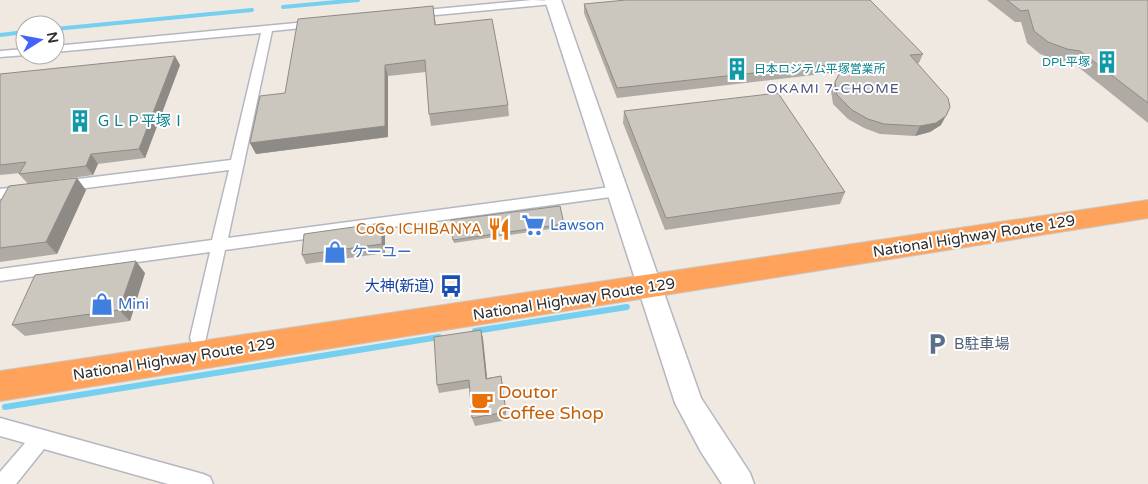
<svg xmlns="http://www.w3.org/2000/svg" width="1148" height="484" font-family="'Varela Round','Noto Sans JP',sans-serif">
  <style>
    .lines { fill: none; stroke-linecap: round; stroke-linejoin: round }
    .stream-far1 { stroke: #75cff0; stroke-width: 4 }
    .stream { stroke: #75cff0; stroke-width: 6 }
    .street-casing { stroke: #b4b7c1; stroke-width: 3 }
    .secondary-casing { stroke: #b4b7c1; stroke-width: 3 }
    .highway-casing { stroke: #c9c9c9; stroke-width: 2 }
    .street { fill: #fff; fill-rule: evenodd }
    .secondary { fill: #fff; fill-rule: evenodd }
    .highway { fill: #ffa35c; fill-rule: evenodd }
    .wall { fill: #afaba4 }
    .shaded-wall { fill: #8e8b86 }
    .building { fill: #cbc7bf; stroke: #8e8b86 }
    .labels { text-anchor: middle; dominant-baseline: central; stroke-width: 4; stroke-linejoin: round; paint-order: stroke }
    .far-culture-label { font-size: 12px; fill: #0d838f; stroke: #fff; text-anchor: end }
    .far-neighbourhood-label { font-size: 14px; letter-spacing: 1px; fill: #4d5680; stroke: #fff }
    .culture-label { font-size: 15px; fill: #0d838f; stroke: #fff; text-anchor: start }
    .shop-label { font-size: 15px; fill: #366cbe; stroke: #fff; text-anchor: start }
    .food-label { font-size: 15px; fill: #c56008; stroke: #fff; text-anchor: end }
    .street-label { font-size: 15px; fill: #2e2e2e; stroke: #fff }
    .transit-label { font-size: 15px; fill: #164399; stroke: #fff; text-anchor: end }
    .service-label { font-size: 15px; fill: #4e5e75; stroke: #fff; text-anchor: start }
    .near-food-label { font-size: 18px; fill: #c56008; stroke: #fff; text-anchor: start }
  </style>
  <rect width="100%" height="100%" fill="#efe9e1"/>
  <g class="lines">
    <g class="stream-far1">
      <path d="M283,7L358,0"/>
      <path d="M55,29L252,10"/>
      <path d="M0,35L25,32"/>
    </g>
    <g class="stream">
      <path d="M475,331L627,307"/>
      <path d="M5,407L439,337"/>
    </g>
    <defs>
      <g id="street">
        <path d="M532,0L558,1L553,4L415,17L410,14L415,11Z"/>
        <path d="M317,21L321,22V26L272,31L228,238L618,186L625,191L618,196L225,250L206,338L204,343L198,345L192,343L190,338L210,252L0,281V269L212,240L229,170L62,191L55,186L62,181L231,160L261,33L55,52V46Z"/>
        <path d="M25,49L26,55L0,57V51Z"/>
        <path d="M24,186L29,188L31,191L29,194L0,199V189Z"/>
        <path d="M0,418L203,474L210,477L213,484H168L44,449L16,484H0V472L25,443L0,436Z"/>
      </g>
      <path id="secondary" d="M545,0H561L701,398L750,473L754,484H722L701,452L675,403Z"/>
      <path id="highway" d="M1148,200V218L0,401V371Z"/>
    </defs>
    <use href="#street" class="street-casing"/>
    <use href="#secondary" class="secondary-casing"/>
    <use href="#highway" class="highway-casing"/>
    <use href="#street" class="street"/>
    <use href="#secondary" class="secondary"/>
    <use href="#highway" class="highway"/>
  </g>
  <g class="wall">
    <path d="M987,0H1148V123L1072,62L1059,61L1040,54L1027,43L1021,22H1015Z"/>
    <path d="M584,4L923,54L919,63H917L941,125L930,132L915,136L880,134L864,128L848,119L833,104L831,91L835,82L840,72L617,98L584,13Z"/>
    <path d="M433,6L436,25L508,105L509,116L431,126L429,114L426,72L388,76V137L256,154L250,143L285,93Z"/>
    <path d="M180,65L145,158L98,164L93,175L28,184L19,174L20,173L0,175V74Z"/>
    <path d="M624,111L845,192L840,204L665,230L623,123Z"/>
    <path d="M86,190L57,254L0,262V202Z"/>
    <path d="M382,223L385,233V253L306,264L302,255Z"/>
    <path d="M564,224V227L454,243L453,240Z"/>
    <path d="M145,273L130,321L25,336L12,325Z"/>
    <path d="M481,330L483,339L487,378L501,376L507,420L475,426L472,418L470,388L439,393L437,385Z"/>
  </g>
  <g class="shaded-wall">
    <path d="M175,56L180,65L145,158L139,149Z"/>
    <path d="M385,65L388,76V137L256,154L250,143Z"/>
    <path d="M946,116L941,125L930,132L915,136L920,126Z"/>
    <path d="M91,154L98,164L93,175L86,166Z"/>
    <path d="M77,178L86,190L57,254L46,242Z"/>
    <path d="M382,223L385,233V253L382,244Z"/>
    <path d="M136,261L145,273L130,321L119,310Z"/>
    <path d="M481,330L483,339L488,387L486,379Z"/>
  </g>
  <g class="building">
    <path d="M626,0H870L923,54L910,55L948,98L950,107L946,116L936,123L920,126L884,124L868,119L852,110L837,95L835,82L845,63L617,88L584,4Z"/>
    <path d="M1007,0H1148V103L1080,51L1067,49L1048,42L1034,31L1028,10L1021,11Z"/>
    <path d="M433,6L435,25L492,19L508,105L429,114L425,60L385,65V126L250,143L260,96L285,93L298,19Z"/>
    <path d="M175,56L139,149L91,154L86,166L19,174L26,162L0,165V74Z"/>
    <path d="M778,93L845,192L666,218L624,111Z"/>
    <path d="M77,178L46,242L0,248V202L9,186Z"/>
    <path d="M560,206L564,224L453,240L451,220Z"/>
    <path d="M382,223V244L302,255L304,234Z"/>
    <path d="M136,261L119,310L12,325L35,275Z"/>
    <path d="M481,330L486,379L501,376L506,412L472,418L469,380L437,385L434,337Z"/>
  </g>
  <defs>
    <symbol id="building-bare" viewBox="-9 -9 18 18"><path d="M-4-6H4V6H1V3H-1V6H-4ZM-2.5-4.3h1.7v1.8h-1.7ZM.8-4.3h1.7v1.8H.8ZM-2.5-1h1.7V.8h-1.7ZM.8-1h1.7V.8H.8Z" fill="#0f9aa8" stroke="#fff" stroke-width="2.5" paint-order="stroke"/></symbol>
    <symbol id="supermarket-bare" viewBox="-9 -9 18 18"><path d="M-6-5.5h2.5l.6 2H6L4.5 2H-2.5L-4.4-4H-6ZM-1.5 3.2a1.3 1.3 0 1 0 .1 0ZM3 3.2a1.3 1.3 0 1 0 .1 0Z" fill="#3f7fe0" stroke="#fff" stroke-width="2.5" paint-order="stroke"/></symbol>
    <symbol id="restaurant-bare" viewBox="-9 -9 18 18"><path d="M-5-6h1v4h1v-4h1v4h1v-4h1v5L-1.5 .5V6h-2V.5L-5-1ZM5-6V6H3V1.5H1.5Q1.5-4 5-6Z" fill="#e8710a" stroke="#fff" stroke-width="2.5" paint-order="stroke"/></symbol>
    <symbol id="shop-bare" viewBox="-9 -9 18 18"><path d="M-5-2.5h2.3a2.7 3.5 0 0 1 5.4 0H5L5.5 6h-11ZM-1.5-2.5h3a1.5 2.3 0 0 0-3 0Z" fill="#3f7fe0" stroke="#fff" stroke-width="2.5" paint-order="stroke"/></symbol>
    <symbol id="bus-bare" viewBox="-9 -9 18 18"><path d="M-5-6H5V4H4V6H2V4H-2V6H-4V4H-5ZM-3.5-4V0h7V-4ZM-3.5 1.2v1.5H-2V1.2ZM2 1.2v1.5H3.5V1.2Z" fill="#1a4fb4" stroke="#fff" stroke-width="2.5" paint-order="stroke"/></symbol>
    <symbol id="parking-bare" viewBox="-9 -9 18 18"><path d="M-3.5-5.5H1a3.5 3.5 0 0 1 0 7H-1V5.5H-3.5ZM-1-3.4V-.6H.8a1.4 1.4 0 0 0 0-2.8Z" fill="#5c6f8a" stroke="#fff" stroke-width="2.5" paint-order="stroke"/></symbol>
    <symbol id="cafe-bare" viewBox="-9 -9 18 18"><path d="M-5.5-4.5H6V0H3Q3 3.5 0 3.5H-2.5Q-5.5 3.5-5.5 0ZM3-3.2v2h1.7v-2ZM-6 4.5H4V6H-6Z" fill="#e8710a" stroke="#fff" stroke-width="2.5" paint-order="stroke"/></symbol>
  </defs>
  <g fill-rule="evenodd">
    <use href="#building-bare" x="1091" y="46" width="32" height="32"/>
    <use href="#building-bare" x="721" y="53" width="32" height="32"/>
    <use href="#building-bare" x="64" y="105" width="32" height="32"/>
    <use href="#supermarket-bare" x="517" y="209" width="32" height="32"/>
    <use href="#restaurant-bare" x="483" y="213" width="32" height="32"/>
    <use href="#shop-bare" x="319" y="236" width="32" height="32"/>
    <use href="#bus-bare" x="435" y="270" width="32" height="32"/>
    <use href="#shop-bare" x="86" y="288" width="32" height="32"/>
    <use href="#parking-bare" x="921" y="328" width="32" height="32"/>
    <use href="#cafe-bare" x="466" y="386" width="32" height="32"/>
  </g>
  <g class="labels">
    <g class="far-culture-label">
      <text x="1090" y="62">DPL平塚</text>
      <text x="754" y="69" text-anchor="start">日本ロジテム平塚営業所</text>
    </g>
    <g class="far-neighbourhood-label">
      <text x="833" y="88">OKAMI 7-CHOME</text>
    </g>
    <g class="culture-label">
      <text x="96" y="121">ＧＬＰ平塚Ⅰ</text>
    </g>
    <g class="shop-label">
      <text x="550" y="225">Lawson</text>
      <text x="352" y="252">ケーユー</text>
      <text x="118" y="304">Mini</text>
    </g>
    <g class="food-label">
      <text x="482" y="229">CoCo ICHIBANYA</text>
    </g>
    <g class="street-label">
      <text transform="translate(974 236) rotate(-9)">National Highway Route 129</text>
      <text transform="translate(574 299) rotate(-9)">National Highway Route 129</text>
      <text transform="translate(174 359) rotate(-9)">National Highway Route 129</text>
    </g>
    <g class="transit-label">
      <text x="434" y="286">大神(新道)</text>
    </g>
    <g class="service-label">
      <text x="954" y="344">B駐車場</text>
    </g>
    <g class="near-food-label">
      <text x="498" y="392">Doutor<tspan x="498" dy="21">Coffee Shop</tspan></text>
    </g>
  </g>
  <g transform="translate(40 40) rotate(79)"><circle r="24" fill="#ffffff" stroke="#ababab"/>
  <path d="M0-4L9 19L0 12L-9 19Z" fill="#4264fb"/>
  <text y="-8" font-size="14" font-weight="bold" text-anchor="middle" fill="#2e2e2e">N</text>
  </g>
</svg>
